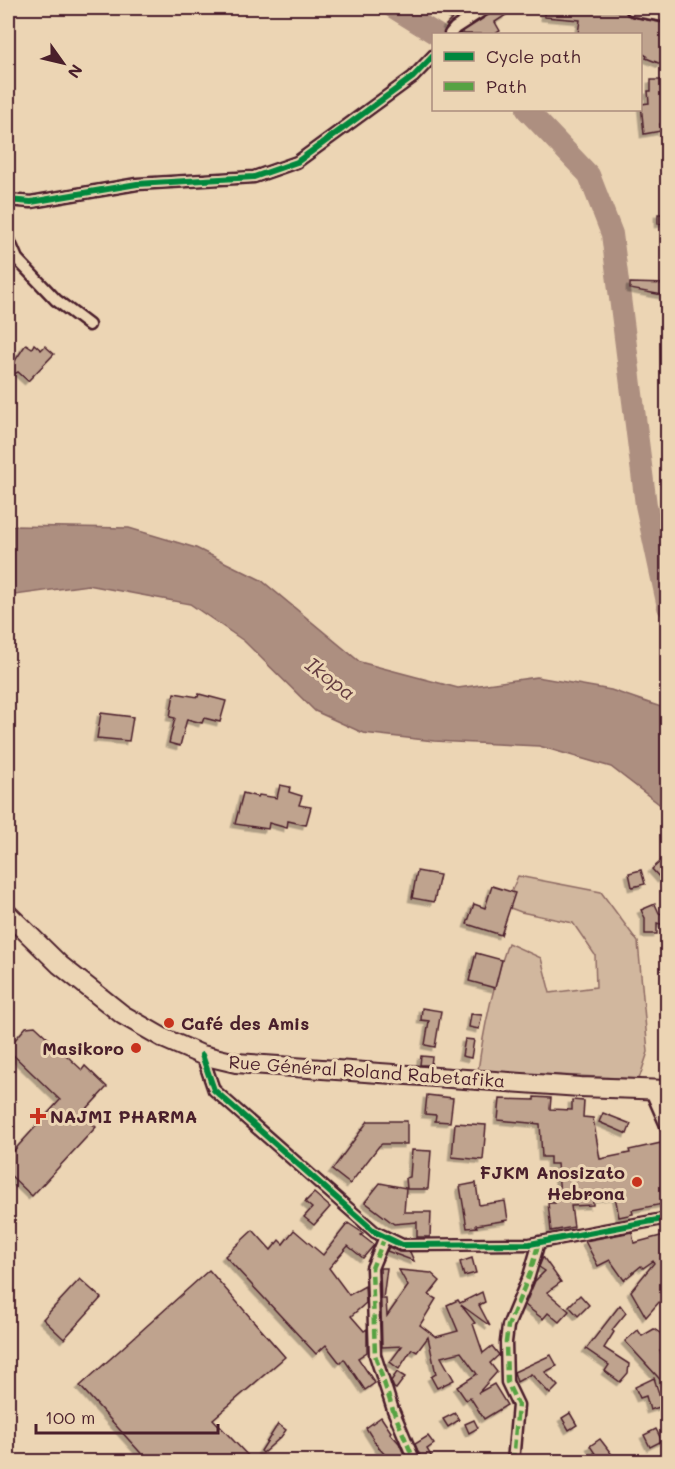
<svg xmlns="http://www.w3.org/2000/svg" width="675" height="1469" font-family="Mali,sans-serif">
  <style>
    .green { fill: #d1b79e; stroke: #8e6b64; stroke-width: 1.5 }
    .water { fill: #ad8f80; stroke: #85625e; stroke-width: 1.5 }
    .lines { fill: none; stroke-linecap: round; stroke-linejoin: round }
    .river { stroke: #ad8f80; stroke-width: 22 }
    .building { fill: #bfa38e; stroke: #4a1f2b; stroke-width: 1.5; filter: url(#shadow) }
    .street-casing { stroke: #4a1f2b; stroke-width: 15 }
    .secondary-casing { stroke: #4a1f2b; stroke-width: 20 }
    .primary-casing { stroke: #4a1f2b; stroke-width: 22 }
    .street { stroke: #ecd5b4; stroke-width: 10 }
    .secondary { stroke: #ecd5b4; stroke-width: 15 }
    .primary { stroke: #ecd5b4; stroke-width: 18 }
    .quiet { stroke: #56a243; stroke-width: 4.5; stroke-dasharray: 9 4.5; stroke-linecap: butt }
    .cycleway-casing { stroke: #ecd5b4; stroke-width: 10 }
    .cycleway { stroke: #00873e; stroke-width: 6 }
    .poi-dot { fill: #c8321e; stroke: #ecd5b4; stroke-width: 2 }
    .labels { text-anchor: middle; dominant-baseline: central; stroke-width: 6; stroke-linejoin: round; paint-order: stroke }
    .poi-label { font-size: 18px; font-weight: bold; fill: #4a1f2b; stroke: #ecd5b4; text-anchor: start }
    .street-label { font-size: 18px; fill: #4a1f2b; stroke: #ecd5b4 }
    .water-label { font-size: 20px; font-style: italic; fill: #633b40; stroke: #ecd5b4 }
  </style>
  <defs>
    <filter id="shadow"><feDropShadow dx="-3.5" dy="3.5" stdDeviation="0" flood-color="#0004"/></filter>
  </defs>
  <rect width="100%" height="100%" fill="#ecd5b4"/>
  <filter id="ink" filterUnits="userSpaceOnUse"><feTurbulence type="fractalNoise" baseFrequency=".0167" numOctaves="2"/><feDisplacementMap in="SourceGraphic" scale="12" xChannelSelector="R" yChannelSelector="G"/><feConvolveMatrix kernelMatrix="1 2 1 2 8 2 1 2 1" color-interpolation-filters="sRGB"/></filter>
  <g filter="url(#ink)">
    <path class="green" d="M518,876L601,892L638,942L648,1052L639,1079L478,1071C484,1026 493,985 508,943L541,958L550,993L596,987L595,955L573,923L521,912L505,906Z"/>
    <path class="water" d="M12,526L129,528L196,548L261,580L360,662L458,688L537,677L611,690L667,709V810L611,767L539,746L434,741L363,733L315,711L244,641L190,604L88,585L8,596V527Z"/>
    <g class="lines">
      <g class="river">
        <path d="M394,8L436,34"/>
        <path d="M527,110L589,175L612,234L646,505L668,607"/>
      </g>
    </g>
    <g class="building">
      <path d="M446,8H473L447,26L446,25L454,17Z"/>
      <path d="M493,8H502L506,15L495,22L500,31L495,34H459L490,14Z"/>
      <path d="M542,8H592L620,11L621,9L625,10L627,15L632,17L668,24V50L661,64L646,58L647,56L640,52V34H578L580,20L545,17Z"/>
      <path d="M651,80H661L668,85V120L664,121L665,124H660L661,131L644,134L641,104L649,103L648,91H651Z"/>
      <path d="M658,214H668V223L658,224Z"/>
      <path d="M630,283L668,284V296L630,289Z"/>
      <path d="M26,344L32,348L34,344L41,350L45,346L54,354L28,381L18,372L8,377V351L15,361Z"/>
      <path d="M174,693L198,697L199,694L226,701L220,722L204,718L202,723L187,719L180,746L169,743L175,718L170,717Z"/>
      <path d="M101,713L133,717L129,741L97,738Z"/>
      <path d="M280,785L290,787L289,792L302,796L299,805L311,807L306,825L288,821L287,828L269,823L268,829L235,824L243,793L258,797L259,795L277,798Z"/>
      <path d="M660,862L668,870L661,879L652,869Z"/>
      <path d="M641,870L645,884L632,887L629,873Z"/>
      <path d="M417,871L440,875L434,902L412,898Z"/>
      <path d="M492,886L515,893L501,935L467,924L474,904L485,908Z"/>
      <path d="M655,904L659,913L668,916V926L657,923V934H645V918L641,910Z"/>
      <path d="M476,953L502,960L495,988L469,981Z"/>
      <path d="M422,1008L441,1011L435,1047L425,1045L429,1021L421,1020Z"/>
      <path d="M471,1014L482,1015L479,1029L469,1027Z"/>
      <path d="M35,1026L82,1070L85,1066L107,1087L82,1114L96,1127L32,1196L8,1173V1157L60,1100L8,1050V1048L26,1027Z"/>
      <path d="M465,1039L474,1040L471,1058L462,1056Z"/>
      <path d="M421,1056L432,1057L431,1065H420Z"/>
      <path d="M427,1095L453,1098L450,1122L435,1121L436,1115L425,1114Z"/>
      <path d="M534,1097L551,1098L550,1109L572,1110V1100L584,1101L583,1117L593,1118L600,1159L630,1153L629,1150L661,1143L668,1177V1203L632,1210L633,1214L619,1217L615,1196L593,1199V1205L571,1206L574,1227L551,1231L548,1203H555L554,1194L560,1193L557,1164H550V1157H542L540,1124L498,1120L500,1099L534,1100Z"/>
      <path d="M603,1113L631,1124L627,1134L599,1122Z"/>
      <path d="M368,1121H407V1144H382L379,1146L350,1184L332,1170Z"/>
      <path d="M455,1123L486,1125L483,1160L452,1157Z"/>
      <path d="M412,1150L431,1151L428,1189H407L406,1178L410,1177Z"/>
      <path d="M380,1183L406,1188L404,1212H431L430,1237H417V1222L394,1224L365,1202Z"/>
      <path d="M476,1183L479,1205L505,1201L508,1220L476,1225L477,1227L467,1228L460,1186Z"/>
      <path d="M314,1193L330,1207L314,1225L304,1217L312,1208L305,1202Z"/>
      <path d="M348,1223L363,1233L361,1235L374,1245L363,1258L348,1246L329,1268L349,1295L365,1286L366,1303L351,1316L364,1331L367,1329V1352L358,1358L375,1383L365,1390L344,1359L340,1363L326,1345L316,1354L225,1256L253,1230L271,1250L279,1240L283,1244L294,1230L323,1255Z"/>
      <path d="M632,1232L634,1243L668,1234V1292L646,1317L631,1291L654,1263L653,1261L643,1268L641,1266L624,1280L610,1260L598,1266L586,1243L585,1241Z"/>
      <path d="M389,1247L399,1252H410L414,1261L387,1251Z"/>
      <path d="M543,1257L561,1282L547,1292L569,1311L559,1322L548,1313L543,1319L525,1305L535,1281L545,1271L539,1267Z"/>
      <path d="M472,1258L476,1273L464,1276L460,1262Z"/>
      <path d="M380,1268H387L383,1299H386L387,1316L408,1286L399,1270L431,1273L440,1281L429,1295L436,1299L420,1325L436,1337L458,1331L447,1305L458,1300L460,1303L482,1292L485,1302L479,1305L490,1326L461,1305L475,1323L473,1324L483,1353L492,1346L499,1355L490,1363L497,1372L478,1393L494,1384L507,1405L484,1419L470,1397L466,1400L457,1387L477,1374L461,1352L441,1357L454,1380L437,1388L431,1377L436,1374L428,1337L417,1352L412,1349L399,1369L390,1362L402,1346L382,1347Z"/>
      <path d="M209,1270L285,1357L213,1419L253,1461H148L80,1386Z"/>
      <path d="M80,1279L101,1298L64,1339L43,1319Z"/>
      <path d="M580,1295L589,1305L578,1316L569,1306Z"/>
      <path d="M620,1305L626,1313L612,1330L614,1332L604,1348L629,1364L628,1373L620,1382L605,1371L609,1365L586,1349Z"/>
      <path d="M654,1329L660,1333L668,1347L660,1351L668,1366V1388L625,1341L638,1330L642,1336Z"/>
      <path d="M551,1355L557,1366L545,1372L558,1386L550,1394L531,1374L517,1382L514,1372Z"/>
      <path d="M397,1372L405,1377L396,1389L394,1388L391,1381Z"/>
      <path d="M654,1378L663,1406L650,1410L646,1396L640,1398L635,1387Z"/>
      <path d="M455,1413L459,1420L448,1427L443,1419Z"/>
      <path d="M570,1413L577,1425L569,1430L562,1418Z"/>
      <path d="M381,1417L391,1432L390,1433L399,1443L406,1459L403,1461H397L391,1456L388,1458L378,1447L366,1428Z"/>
      <path d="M474,1420L478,1428L469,1433L465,1424Z"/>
      <path d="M278,1424L286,1430L281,1437L263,1453L261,1451Z"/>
      <path d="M656,1429L662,1441L650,1447L644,1435Z"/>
      <path d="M428,1436L434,1444L427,1449L434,1461H422L415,1444Z"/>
      <path d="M600,1439L617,1461H600L590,1446Z"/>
    </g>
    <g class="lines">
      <defs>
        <g id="street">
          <path d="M450,34L455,28L486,8"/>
          <path d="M8,200L31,202L137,184L254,177L297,162L413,77L434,55"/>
          <path d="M8,238L17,259L56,300L89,325"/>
          <path d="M202,1055L214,1090L375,1232L402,1245L530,1244L668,1218"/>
          <path d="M650,1089L668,1130"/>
          <path d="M385,1237L372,1268L375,1355L393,1410L415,1462"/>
          <path d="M513,1462L518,1405L507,1382L506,1342L508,1326L529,1276L539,1242"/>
        </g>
        <path id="secondary" d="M634,8L668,14"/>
        <path id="primary" d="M8,914L60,965L123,1015L165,1039L202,1055L236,1063L580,1087L668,1090"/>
      </defs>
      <use href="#street" class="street-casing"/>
      <use href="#secondary" class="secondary-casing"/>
      <use href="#primary" class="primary-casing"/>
      <use href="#street" class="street"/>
      <use href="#secondary" class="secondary"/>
      <use href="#primary" class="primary"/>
      <g class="quiet">
        <path d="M385,1237L372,1268L375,1355L393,1410L415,1462"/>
        <path d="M513,1462L518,1405L507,1382L506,1342L508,1326L529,1276L539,1242"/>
      </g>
      <defs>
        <g id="cycleway">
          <path d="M8,200L31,202L137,184L254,177L297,162L413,77L434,55"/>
          <path d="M202,1055L214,1090L375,1232L402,1245L530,1244L668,1218"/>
        </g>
      </defs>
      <use href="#cycleway" class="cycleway-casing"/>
      <use href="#cycleway" class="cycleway"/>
    </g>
  </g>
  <g class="poi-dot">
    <circle cx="169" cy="1023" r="6"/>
    <circle cx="136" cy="1048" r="6"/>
    <path d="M35 1107h6v6h6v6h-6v6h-6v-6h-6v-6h6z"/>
    <circle cx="637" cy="1182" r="6"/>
  </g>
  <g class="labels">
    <g class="poi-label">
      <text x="181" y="1023">Café des Amis</text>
      <text x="124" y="1048" text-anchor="end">Masikoro</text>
      <text x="50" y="1116">NAJMI PHARMA</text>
      <text x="625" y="1172" text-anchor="end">FJKM Anosizato<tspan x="625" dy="21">Hebrona</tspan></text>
    </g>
    <g class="street-label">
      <text transform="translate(367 1071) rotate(4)">Rue Général Roland Rabetafika</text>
    </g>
    <g class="water-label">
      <text transform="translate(331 678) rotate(37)">Ikopa</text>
    </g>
  </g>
  <rect width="675" height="1469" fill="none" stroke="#ecd5b4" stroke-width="30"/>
  <rect x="15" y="15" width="645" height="1439" fill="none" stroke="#4a1f2b" stroke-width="2" filter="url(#ink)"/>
  <rect x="432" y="33" width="210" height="78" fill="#ecd5b4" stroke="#ab8c7d" stroke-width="1.5"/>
  <rect x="444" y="52" width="30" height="9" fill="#00873e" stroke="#ab8c7d" stroke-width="1.5"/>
  <text x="486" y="63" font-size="18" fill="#4a1f2b">Cycle path</text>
  <rect x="444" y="82" width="30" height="9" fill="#56a243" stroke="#ab8c7d" stroke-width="1.5"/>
  <text x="486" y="93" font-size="18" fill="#4a1f2b">Path</text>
  <g transform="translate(63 63) rotate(124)" stroke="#ecd5b4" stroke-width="4.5" paint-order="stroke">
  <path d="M0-4.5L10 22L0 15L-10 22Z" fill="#4a1f2b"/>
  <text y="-9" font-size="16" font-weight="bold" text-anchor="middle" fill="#4a1f2b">N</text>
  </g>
  <path d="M36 1424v9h182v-9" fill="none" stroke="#4a1f2b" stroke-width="3"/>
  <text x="45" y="1424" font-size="18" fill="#4a1f2b" stroke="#ecd5b4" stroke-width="4.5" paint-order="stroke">100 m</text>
</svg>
